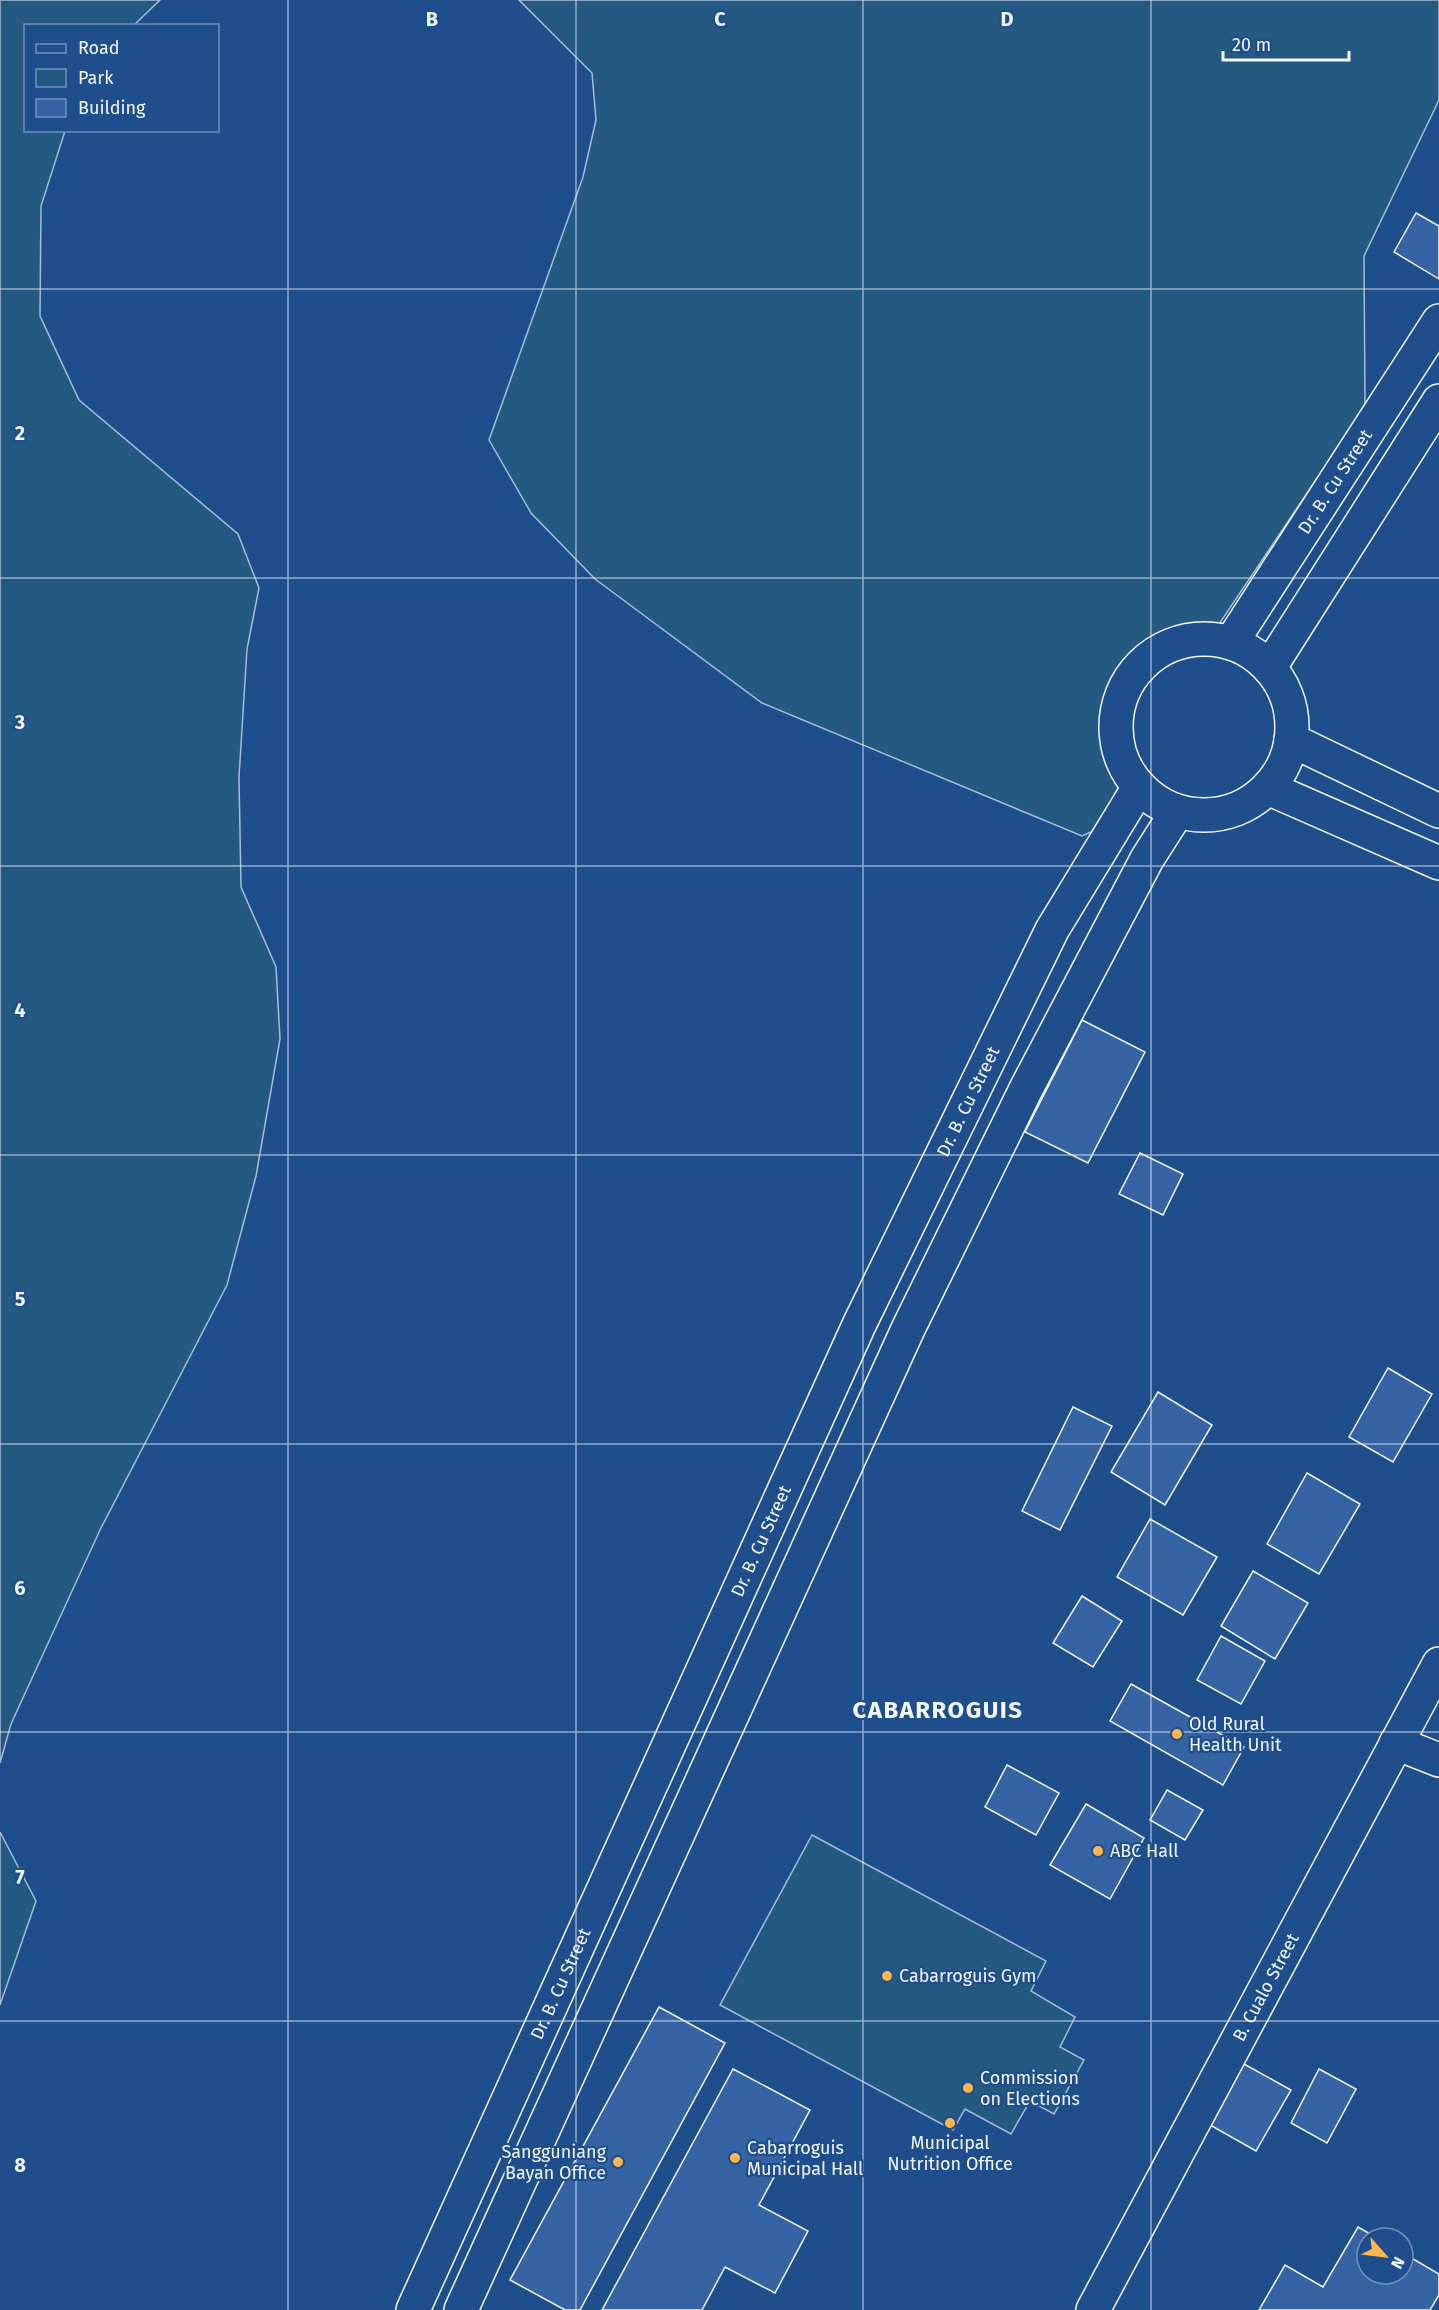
<svg xmlns="http://www.w3.org/2000/svg" width="1439" height="2310" font-family="'Fira Sans',sans-serif">
  <style>
    .green { fill: #245a82; stroke: #a8bbd7; stroke-width: 1.5 }
    .building { fill: #3563a3; stroke: #f2f6ff; stroke-width: 1.5 }
    .lines { fill: none; stroke-linecap: round; stroke-linejoin: round }
    .minor-casing { stroke: #f2f6ff; stroke-width: 36 }
    .minor { stroke: #1f4e8c; stroke-width: 33 }
    .grid { fill: none; stroke: #f2f6ff; stroke-width: 1.5; stroke-opacity: 0.55 }
    .poi-dot { fill: #ffb74d; stroke: #1f4e8c; stroke-width: 2 }
    .labels { text-anchor: middle; dominant-baseline: central; stroke-width: 4.5; stroke-linejoin: round; paint-order: stroke }
    .street-label { font-size: 18px; fill: #f2f6ff; stroke: #1f4e8c }
    .poi-label { font-size: 18px; fill: #f2f6ff; stroke: #1f4e8c; text-anchor: start }
    .district-label { font-size: 24px; font-weight: bold; letter-spacing: 1.5px; fill: #f2f6ff; stroke: #1f4e8c }
    .grid-label { font-size: 20px; text-anchor: middle; font-weight: bold; fill: #f2f6ff; stroke: #1f4e8c; stroke-width: 4.5; stroke-linejoin: round; paint-order: stroke }
  </style>
  <rect width="100%" height="100%" fill="#1f4e8c"/>
  <g class="green">
    <path d="M0,0H160L134,25L26,26V130L65,131L41,206L40,316L79,400L238,534L259,588L247,649L239,777L241,887L276,967L280,1039L256,1176L227,1285L100,1530L11,1724L0,1763Z"/>
    <path d="M519,0H1439V100L1364,256L1365,407L1209,639C1201,639 1193,639 1186,641C1130,653 1101,718 1126,768C1133,782 1145,792 1157,802L1082,836L762,703L595,579L531,513L489,440L583,177L596,120L592,73Z"/>
    <path d="M0,1832L36,1901L0,2005Z"/>
    <path d="M812,1835L1046,1961L1031,1991L1075,2017L1060,2047L1084,2060L1054,2114L1030,2101L1011,2134L965,2109L953,2130L720,2005Z"/>
  </g>
  <g class="building">
    <path d="M1416,213L1439,226V279L1394,252Z"/>
    <path d="M1082,1020L1145,1052L1088,1163L1025,1132Z"/>
    <path d="M1140,1153L1183,1174L1163,1215L1119,1194Z"/>
    <path d="M1388,1368L1432,1394L1393,1462L1349,1437Z"/>
    <path d="M1158,1392L1212,1425L1165,1505L1111,1472Z"/>
    <path d="M1073,1407L1112,1426L1060,1530L1022,1511Z"/>
    <path d="M1307,1473L1360,1504L1319,1574L1267,1544Z"/>
    <path d="M1150,1519L1217,1557L1183,1615L1117,1577Z"/>
    <path d="M1253,1571L1308,1603L1275,1659L1221,1626Z"/>
    <path d="M1082,1596L1122,1621L1093,1667L1053,1643Z"/>
    <path d="M1221,1636L1265,1661L1241,1704L1197,1680Z"/>
    <path d="M1131,1684L1244,1747L1223,1785L1110,1721Z"/>
    <path d="M1007,1765L1059,1793L1036,1835L985,1807Z"/>
    <path d="M1167,1790L1203,1810L1185,1840L1150,1820Z"/>
    <path d="M1086,1804L1144,1838L1110,1899L1050,1865Z"/>
    <path d="M659,2007L725,2043L580,2310H565L510,2280Z"/>
    <path d="M1244,2064L1291,2090L1256,2151L1210,2125Z"/>
    <path d="M733,2069L810,2110L759,2205L808,2231L775,2293L725,2267L702,2310H602Z"/>
    <path d="M1319,2069L1356,2089L1327,2143L1291,2123Z"/>
    <path d="M1358,2227L1377,2238H1367V2274H1403V2253L1439,2274V2295L1430,2310H1259L1285,2265L1323,2287Z"/>
  </g>
  <g class="lines">
    <defs>
      <g id="minor">
        <circle cx="1204" cy="727" r="88"/>
        <path id="s1" d="M1231,643L1439,321"/>
        <path d="M1270,667L1439,401"/>
        <path d="M1291,740L1439,811"/>
        <path d="M1268,788L1439,863"/>
        <path d="M1396,1743L1439,1760"/>
        <path id="s2" d="M413,2310L859,1325L1052,930L1139,787"/>
        <path d="M461,2310L908,1329L1026,1089L1147,859L1177,812"/>
        <path id="s3" d="M1093,2310L1439,1664"/>
      </g>
    </defs>
    <use href="#minor" class="minor-casing"/>
    <use href="#minor" class="minor"/>
  </g>
  <path class="grid" d="M288,0V2310M576,0V2310M863,0V2310M1151,0V2310M0,289H1439M0,578H1439M0,866H1439M0,1155H1439M0,1444H1439M0,1732H1439M0,2021H1439"/>
  <g class="poi-dot">
    <circle cx="1177" cy="1734" r="6"/>
    <circle cx="1098" cy="1851" r="6"/>
    <circle cx="887" cy="1976" r="6"/>
    <circle cx="968" cy="2088" r="6"/>
    <circle cx="950" cy="2123" r="6"/>
    <circle cx="735" cy="2158" r="6"/>
    <circle cx="618" cy="2162" r="6"/>
  </g>
  <g class="labels">
    <g class="street-label">
      <text stroke="none"><textPath href="#s1" startOffset="192">Dr. B. Cu Street</textPath></text>
      <text stroke="none"><textPath href="#s2" startOffset="1330">Dr. B. Cu Street</textPath></text>
      <text stroke="none"><textPath href="#s2" startOffset="844">Dr. B. Cu Street</textPath></text>
      <text stroke="none"><textPath href="#s2" startOffset="358">Dr. B. Cu Street</textPath></text>
      <text stroke="none"><textPath href="#s3" startOffset="366">B. Cualo Street</textPath></text>
    </g>
    <g class="poi-label">
      <text x="1189" y="1724">Old Rural<tspan x="1189" dy="21">Health Unit</tspan></text>
      <text x="1110" y="1851">ABC Hall</text>
      <text x="899" y="1976">Cabarroguis Gym</text>
      <text x="980" y="2078">Commission<tspan x="980" dy="21">on Elections</tspan></text>
      <text x="950" y="2143" text-anchor="middle">Municipal<tspan x="950" dy="21">Nutrition Office</tspan></text>
      <text x="747" y="2148">Cabarroguis<tspan x="747" dy="21">Municipal Hall</tspan></text>
      <text x="606" y="2152" text-anchor="end">Sangguniang<tspan x="606" dy="21">Bayan Office</tspan></text>
    </g>
    <g class="district-label">
      <text x="938" y="1710">CABARROGUIS</text>
    </g>
  </g>
  <g class="grid-label">
    <text x="432" y="26">B</text>
    <text x="720" y="26">C</text>
    <text x="1007" y="26">D</text>
    <text x="20" y="440">2</text>
    <text x="20" y="729">3</text>
    <text x="20" y="1017">4</text>
    <text x="20" y="1306">5</text>
    <text x="20" y="1595">6</text>
    <text x="20" y="1884">7</text>
    <text x="20" y="2172">8</text>
  </g>
  <rect x="24" y="24" width="195" height="108" fill="#1f4e8c" stroke="#7391ba" stroke-width="1.5"/>
  <rect x="36" y="44" width="30" height="9" fill="#1f4e8c" stroke="#7391ba" stroke-width="1.5"/>
  <text x="78" y="54" font-size="18" fill="#f2f6ff">Road</text>
  <rect x="36" y="69" width="30" height="18" fill="#245a82" stroke="#7391ba" stroke-width="1.5"/>
  <text x="78" y="84" font-size="18" fill="#f2f6ff">Park</text>
  <rect x="36" y="99" width="30" height="18" fill="#3563a3" stroke="#7391ba" stroke-width="1.5"/>
  <text x="78" y="114" font-size="18" fill="#f2f6ff">Building</text>
  <g transform="translate(1385 2256) rotate(118)"><circle r="28" fill="#1f4e8c" stroke="#7391ba" stroke-width="1.5"/>
  <path d="M0-4.5L10 22L0 15L-10 22Z" fill="#ffb74d"/>
  <text y="-9" font-size="16" font-weight="bold" text-anchor="middle" fill="#f2f6ff">N</text>
  </g>
  <path d="M1223 51v9h126v-9" fill="none" stroke="#f2f6ff" stroke-width="3"/>
  <text x="1232" y="51" font-size="18" fill="#f2f6ff" stroke="#1f4e8c" stroke-width="4.5" paint-order="stroke">20 m</text>
</svg>
